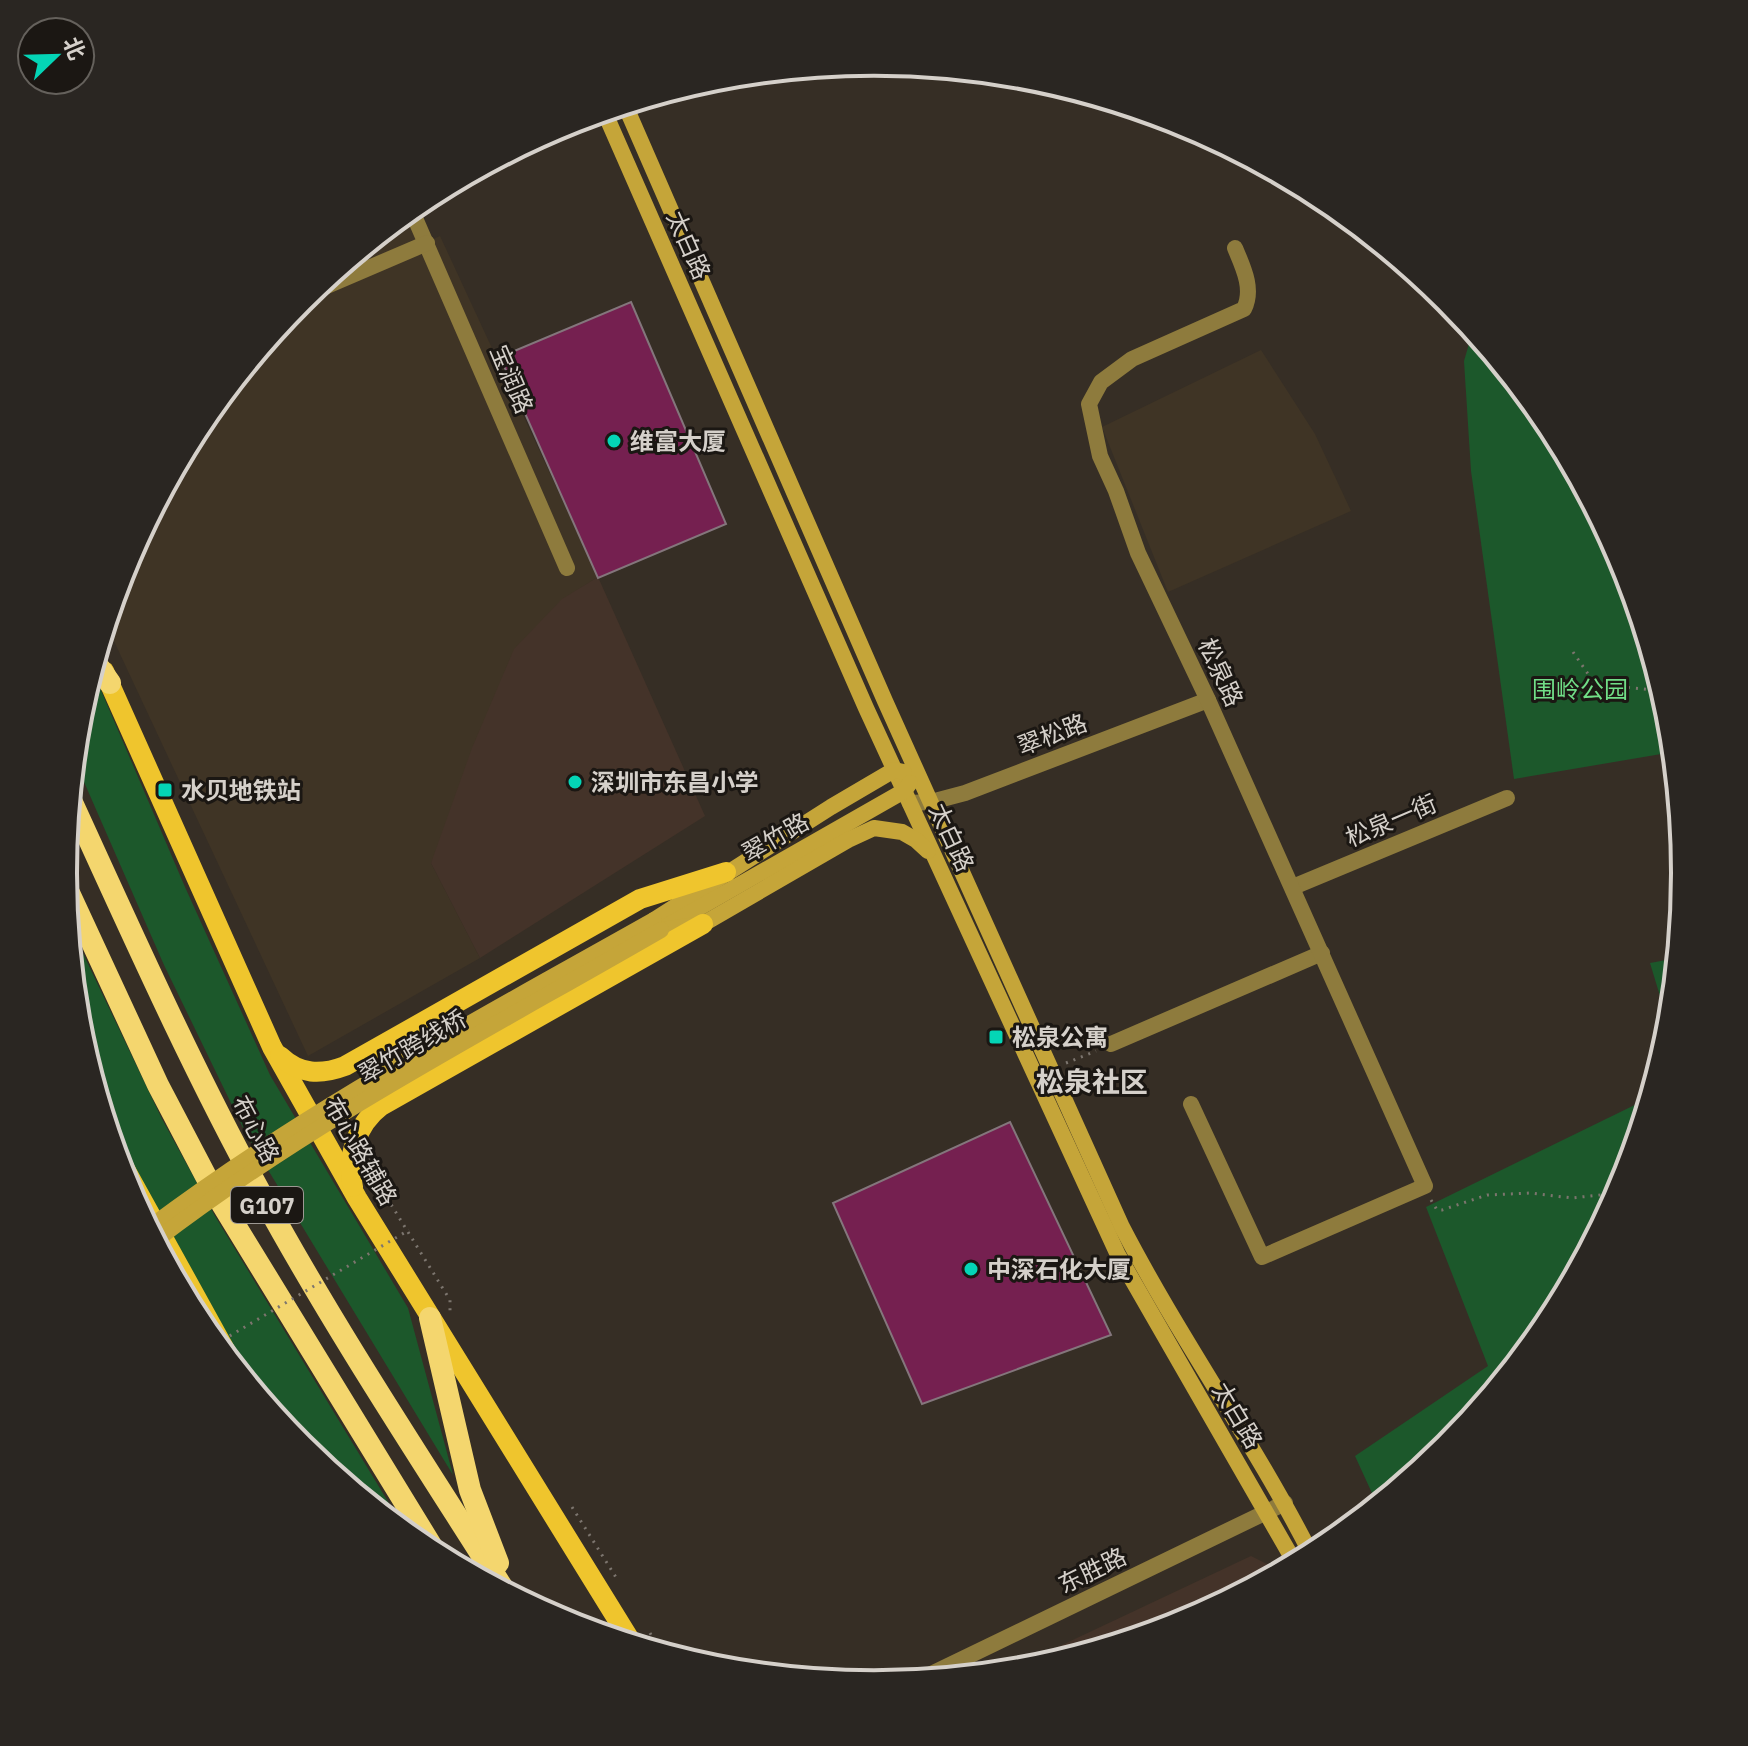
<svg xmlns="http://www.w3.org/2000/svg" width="1748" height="1746" font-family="'IBM Plex Sans','Noto Sans SC',sans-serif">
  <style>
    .built { fill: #3f3425 }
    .education { fill: #443329 }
    .green { fill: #1c582b }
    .building { fill: #752050; stroke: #84767c; stroke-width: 2 }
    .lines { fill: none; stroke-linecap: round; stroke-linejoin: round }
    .path { stroke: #7c756e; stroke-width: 3; stroke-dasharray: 2 6; stroke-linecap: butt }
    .minor { stroke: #8e7b3d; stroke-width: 16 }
    .tertiary { stroke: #8e7b3d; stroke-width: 16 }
    .secondary { stroke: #c5a539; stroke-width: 16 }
    .primary { stroke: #efc52d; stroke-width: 20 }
    .trunk { stroke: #f4d66e; stroke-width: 22 }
    .path-bridge { stroke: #7c756e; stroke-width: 3; stroke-dasharray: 2 6; stroke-linecap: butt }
    .secondary-bridge { stroke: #c5a539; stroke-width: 16 }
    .poi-dot { fill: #04d5b6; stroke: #1b1713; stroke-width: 3 }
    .labels { text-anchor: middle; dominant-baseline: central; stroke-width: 6; stroke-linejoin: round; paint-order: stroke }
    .shield { fill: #1b1713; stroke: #9d9893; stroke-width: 2 }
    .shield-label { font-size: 22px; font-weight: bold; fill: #d5d0ca }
    .street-label { font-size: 24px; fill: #d5d0ca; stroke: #1b1713 }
    .poi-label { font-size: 24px; font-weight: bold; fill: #d5d0ca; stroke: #1b1713; text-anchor: start }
    .park-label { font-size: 24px; fill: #71de87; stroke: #1b1713 }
    .quarter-label { font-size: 28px; font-weight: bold; fill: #d5d0ca; stroke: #1b1713 }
    .rim { fill: none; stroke: #d5d0ca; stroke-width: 4 }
  </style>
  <rect width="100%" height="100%" fill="#362e25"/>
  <g class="built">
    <path d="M411,209L427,242L440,236L598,577L562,600L431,863L480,958L308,1056L106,624L125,562L200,422L295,306L387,262L306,295Z"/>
    <path d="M1261,350L1315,434L1351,511L1168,592L1102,427Z"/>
  </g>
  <g class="education">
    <path d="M598,577L705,816L480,958L431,863L472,748L514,649L562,599Z"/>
    <path d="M1251,1556L1281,1571L1184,1622L1032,1668L1007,1671Z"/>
  </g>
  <g class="green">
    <path d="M1473,330L1549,423L1623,563L1669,715L1673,752L1514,779L1471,471L1464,361Z"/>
    <path d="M91,675L100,688L185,887L270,1075L408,1308L453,1475L245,1132L164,965L74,759L79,714Z"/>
    <path d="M68,922L162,1119L215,1216L407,1533L300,1446L262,1400L218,1325L135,1172L95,1086L79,1031Z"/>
    <path d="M1677,958L1670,1029L1650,963Z"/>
    <path d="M1649,1098L1623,1184L1548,1324L1447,1447L1377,1504L1355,1456L1488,1366L1426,1207Z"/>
  </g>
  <g class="building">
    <path d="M631,302L726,524L598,578L500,357Z"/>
    <path d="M1010,1122L1111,1335L922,1404L833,1203Z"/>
  </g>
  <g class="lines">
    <g class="path">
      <path d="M1573,652L1595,684L1653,690L1661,687"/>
      <path d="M1066,1063L1096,1051"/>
      <path d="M369,1160L382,1165L381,1181L387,1198L450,1300V1312"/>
      <path d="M1431,1200L1437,1210H1442L1487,1195L1530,1193L1572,1198L1618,1193"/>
      <path d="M572,1507L617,1579"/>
      <path d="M650,1633L661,1652"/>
    </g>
    <g class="minor">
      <path d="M910,803L931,802L965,793L1208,700"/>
      <path d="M1293,887L1507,798"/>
      <path d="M1111,1044L1322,953"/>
      <path d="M1191,1104L1262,1257L1425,1186L1208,700L1138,553L1116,491L1100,456L1089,404L1101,382L1132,359L1244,309C1254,289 1243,267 1235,248"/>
      <path d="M921,1679L1285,1503"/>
    </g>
    <g class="tertiary">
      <path d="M411,209L567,568"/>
      <path d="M306,295L427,243"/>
    </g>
    <g class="secondary">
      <path d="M625,105L885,701L1122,1227C1180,1339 1254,1442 1311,1554"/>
      <path d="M604,111L866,708L1118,1255L1295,1563"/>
      <path d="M654,920L831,807L894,770L904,772"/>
      <path d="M669,925L904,791L910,783"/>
      <path d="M661,930L703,924L848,840L874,828L902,832L916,840L928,851"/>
    </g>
    <g class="primary">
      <path d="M104,671L272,1047L357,1198L632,1643"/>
      <path d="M280,1056C300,1075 321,1075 345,1066L640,899L726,872"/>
      <path d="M114,1149L234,1366"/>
      <path d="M353,1187C346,1157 357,1124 381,1106L703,924"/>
    </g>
    <g class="trunk">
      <path d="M95,662L110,683"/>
      <path d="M70,798C131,931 190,1064 260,1192C334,1328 421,1459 504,1590"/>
      <path d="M64,882L158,1085L211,1186L437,1555"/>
      <path d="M430,1318L470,1490L498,1563"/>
    </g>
    <path class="path-bridge" d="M216,1344L409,1230"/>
    <g class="secondary-bridge">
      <path d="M149,1228C307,1109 482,1017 654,920"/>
      <path d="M155,1241C313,1120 490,1029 661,930"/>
    </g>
  </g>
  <g class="poi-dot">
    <circle cx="614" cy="441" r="8"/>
    <circle cx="575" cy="782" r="8"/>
    <rect x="157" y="782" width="16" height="16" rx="4"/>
    <rect x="988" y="1029" width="16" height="16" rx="4"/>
    <circle cx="971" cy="1269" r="8"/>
  </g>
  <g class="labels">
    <rect class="shield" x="231" y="1187" width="72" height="36" rx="6"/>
    <g class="shield-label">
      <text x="267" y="1205">G107</text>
    </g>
    <g class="street-label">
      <text transform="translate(689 245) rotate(66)">太白路</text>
      <text transform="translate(512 379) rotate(67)">宝润路</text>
      <text transform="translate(1221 672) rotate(65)">松泉路</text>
      <text transform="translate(1052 734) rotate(-21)">翠松路</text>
      <text transform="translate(1391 820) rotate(-23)">松泉一街</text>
      <text transform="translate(775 837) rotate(-30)">翠竹路</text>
      <text transform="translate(952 837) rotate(65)">太白路</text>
      <text transform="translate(412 1046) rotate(-30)">翠竹跨线桥</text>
      <text transform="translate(256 1129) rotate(62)">布心路</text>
      <text transform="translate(361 1151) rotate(60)">布心路辅路</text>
      <text transform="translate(1238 1415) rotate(59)">太白路</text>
      <text transform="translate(1092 1570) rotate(-26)">东胜路</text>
    </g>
    <g class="poi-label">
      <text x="630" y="441">维富大厦</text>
      <text x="591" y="782">深圳市东昌小学</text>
      <text x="181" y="790">水贝地铁站</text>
      <text x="1012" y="1037">松泉公寓</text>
      <text x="987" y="1269">中深石化大厦</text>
    </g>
    <g class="park-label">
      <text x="1580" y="689">围岭公园</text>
    </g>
    <g class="quarter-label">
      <text x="1092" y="1081">松泉社区</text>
    </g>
  </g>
  <path d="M0 0H1748V1746H0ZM77 873a797 797 0 1 1 1594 0a797 797 0 1 1-1594 0Z" fill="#2a2622" fill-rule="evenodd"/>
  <path class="rim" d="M77 873a797 797 0 1 1 1594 0a797 797 0 1 1-1594 0Z"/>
  <g transform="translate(56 56) rotate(67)"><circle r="38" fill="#1b1713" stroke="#65615c" stroke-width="2"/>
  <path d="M0-6L14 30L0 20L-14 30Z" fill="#04d5b6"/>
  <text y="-12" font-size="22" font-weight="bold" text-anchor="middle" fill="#d5d0ca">北</text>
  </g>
</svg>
